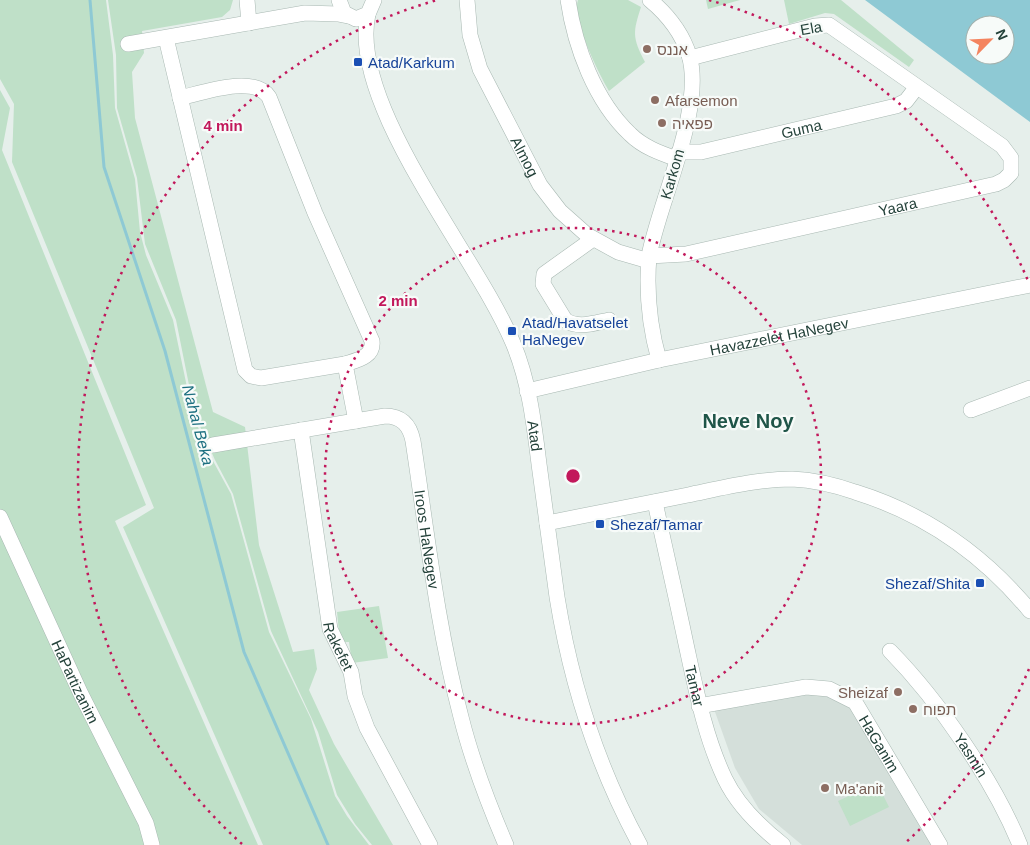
<svg xmlns="http://www.w3.org/2000/svg" width="1030" height="845" font-family="Helvetica,Heebo,sans-serif">
  <style>
    .built { fill: #d4dfda }
    .green { fill: #bfe0c8 }
    .water { fill: #8ec9d4; fill-rule: evenodd }
    .lines { fill: none; stroke-linecap: round; stroke-linejoin: round }
    .stream { stroke: #8ec9d4; stroke-width: 3 }
    .minor-casing { stroke: #a8b8b2; stroke-width: 16 }
    .minor { stroke: #fff; stroke-width: 15 }
    .ring { fill: none; stroke: #c2185b; stroke-width: 2.5; stroke-dasharray: 2.5 5 }
    .education-dot { fill: #8d6e63; stroke: #f7fbf9; stroke-width: 2 }
    .transit-dot { fill: #1a4fb4; stroke: #f7fbf9; stroke-width: 2 }
    .labels { text-anchor: middle; dominant-baseline: central; stroke-width: 4.5; stroke-linejoin: round; paint-order: stroke }
    .street-label { font-size: 15px; fill: #24423a; stroke: #f7fbf9 }
    .education-label { font-size: 15px; fill: #785e54; stroke: #f7fbf9; text-anchor: start }
    .transit-label { font-size: 15px; fill: #164399; stroke: #f7fbf9; text-anchor: start }
    .water-label { font-size: 16px; font-style: italic; fill: #1c6f80; stroke: #f7fbf9 }
    .district-label { font-size: 20px; font-weight: bold; fill: #1f5548; stroke: #f7fbf9 }
    .centre { fill: #c2185b; stroke: #f7fbf9; stroke-width: 2.5 }
    .ring-label { font-size: 15px; text-anchor: middle; font-weight: bold; fill: #c2185b; stroke: #f7fbf9; stroke-width: 4.5; stroke-linejoin: round; paint-order: stroke }
  </style>
  <rect width="100%" height="100%" fill="#e6efeb"/>
  <path class="built" d="M809,691L837,697L856,707L937,845H802L759,809L735,768L714,709Z"/>
  <g class="green">
    <path d="M0,0H106L113,55L115,108L135,179L140,232L146,255L173,320L193,416L213,461L231,494L269,632L311,719L335,796L347,816L369,845H263L123,527L154,508L12,162L14,104L0,79Z"/>
    <path d="M108,0H233L230,10L222,17L142,31L144,53L132,72L135,118L213,412L245,427L259,545L293,652L314,649L317,669L309,690L334,744L393,845H372L355,824L337,795L318,732L271,631L233,494L215,460L195,415L176,320L145,244L137,178L117,108L116,55Z"/>
    <path d="M578,0H628L641,7C633,32 632,37 645,62L609,91C599,74 571,18 578,0Z"/>
    <path d="M706,0H740L708,9Z"/>
    <path d="M784,0H841L914,60L909,67L834,14L825,13L789,24Z"/>
    <path d="M0,90L10,108L2,150L146,505L115,521L258,845H0Z"/>
    <path d="M379,606L388,658L352,663L349,642H340L337,612Z"/>
    <path d="M877,783L889,807L850,826L838,801Z"/>
  </g>
  <path class="water" d="M865,0H1030V122ZM975,25H1005V55H975Z"/>
  <g class="lines">
    <path class="stream" d="M90,0L104,167L165,351L244,652L328,845"/>
    <defs>
      <g id="minor">
        <path d="M247,0L249,23"/>
        <path d="M339,0L344,13L356,19L368,14L374,0"/>
        <path id="s1" d="M467,0L470,35L480,69L540,185L560,211L587,235L618,252L649,261"/>
        <path d="M568,0C575,47 595,101 630,134C643,147 660,153 677,159"/>
        <path d="M650,0C668,15 682,33 689,55C705,108 659,202 649,256C646,293 649,325 659,360"/>
        <path id="s2" d="M368,14C348,105 477,256 513,343C529,381 534,423 539,464C545,508 551,553 557,597C571,684 598,768 640,845"/>
        <path d="M166,38L245,370L251,376L261,378L345,364"/>
        <path d="M128,44L305,13L338,14L348,16"/>
        <path d="M180,98C202,93 254,74 269,97L315,213L372,341C374,357 357,360 345,364L356,421"/>
        <path id="s3" d="M679,152H701L896,106L906,101L916,88"/>
        <path d="M593,239L544,274L543,284L565,320C578,329 594,323 609,320"/>
        <path id="s4" d="M649,256L686,254L996,184L1004,180L1011,173V158L1002,146L829,25L815,26L690,58"/>
        <path id="s5" d="M527,391L659,360L1030,285"/>
        <path d="M971,410L1030,388"/>
        <path id="s6" d="M301,430L330,629L351,672L355,696L367,728L430,845"/>
        <path id="s7" d="M213,445L385,416C402,416 410,426 413,441C427,533 437,626 461,717C472,761 488,803 506,845"/>
        <path id="s8" d="M655,502C665,549 676,596 686,644C696,690 705,737 725,779C738,806 760,827 783,845"/>
        <path id="s9" d="M0,517L80,692L146,823L152,845"/>
        <path d="M547,523C594,514 641,504 688,495C722,488 757,479 792,479C814,480 835,485 855,492C926,514 983,554 1030,611"/>
        <path id="s10" d="M890,651C939,701 994,781 1020,845"/>
        <path id="s11" d="M699,706L806,687L829,689L855,702L940,845"/>
      </g>
    </defs>
    <use href="#minor" class="minor-casing"/>
    <use href="#minor" class="minor"/>
  </g>
  <g class="ring">
    <circle cx="573" cy="476" r="248"/>
    <path d="M1029 669A495 495 0 0 1 904 844M242 844A495 495 0 0 1 437 0M709 0A495 495 0 0 1 1029 283"/>
  </g>
  <g class="education-dot">
    <circle cx="647" cy="49" r="5"/>
    <circle cx="655" cy="100" r="5"/>
    <circle cx="662" cy="123" r="5"/>
    <circle cx="898" cy="692" r="5"/>
    <circle cx="913" cy="709" r="5"/>
    <circle cx="825" cy="788" r="5"/>
  </g>
  <g class="transit-dot">
    <rect x="353" y="57" width="10" height="10" rx="2.5"/>
    <rect x="507" y="326" width="10" height="10" rx="2.5"/>
    <rect x="595" y="519" width="10" height="10" rx="2.5"/>
    <rect x="975" y="578" width="10" height="10" rx="2.5"/>
  </g>
  <g class="labels">
    <g class="street-label">
      <text transform="translate(811 28) rotate(-10)">Ela</text>
      <text stroke="none"><textPath href="#s3" startOffset="125">Guma</textPath></text>
      <text stroke="none"><textPath href="#s1" startOffset="169">Almog</textPath></text>
      <text transform="translate(672 174) rotate(-74)">Karkom</text>
      <text stroke="none"><textPath href="#s4" startOffset="254">Yaara</textPath></text>
      <text stroke="none"><textPath href="#s5" startOffset="258">Havazzelet HaNegev</textPath></text>
      <text stroke="none"><textPath href="#s2" startOffset="461">Atad</textPath></text>
      <text stroke="none"><textPath href="#s7" startOffset="315">Iroos HaNegev</textPath></text>
      <text stroke="none"><textPath href="#s6" startOffset="220">Rakefet</textPath></text>
      <text stroke="none"><textPath href="#s9" startOffset="181">HaPartizanim</textPath></text>
      <text stroke="none"><textPath href="#s8" startOffset="188">Tamar</textPath></text>
      <text stroke="none"><textPath href="#s11" startOffset="209">HaGanim</textPath></text>
      <text stroke="none"><textPath href="#s10" startOffset="132">Yasmin</textPath></text>
    </g>
    <g class="education-label">
      <text x="657" y="49">אננס</text>
      <text x="665" y="100">Afarsemon</text>
      <text x="672" y="123">פפאיה</text>
      <text x="888" y="692" text-anchor="end">Sheizaf</text>
      <text x="923" y="709">תפוח</text>
      <text x="835" y="788">Ma'anit</text>
    </g>
    <g class="transit-label">
      <text x="368" y="62">Atad/Karkum</text>
      <text x="522" y="322">Atad/Havatselet<tspan x="522" dy="17">HaNegev</tspan></text>
      <text x="610" y="524">Shezaf/Tamar</text>
      <text x="970" y="583" text-anchor="end">Shezaf/Shita</text>
    </g>
    <g class="water-label">
      <text transform="translate(198 425) rotate(75)">Nahal Beka</text>
    </g>
    <g class="district-label">
      <text x="748" y="421">Neve Noy</text>
    </g>
  </g>
  <circle cx="573" cy="476" r="8" class="centre"/>
  <g class="ring-label">
    <text x="223" y="131">4 min</text>
    <text x="398" y="306">2 min</text>
  </g>
  <g transform="translate(990 40) rotate(66)"><circle r="24" fill="#f7fbf9" stroke="#a3b1ad"/>
  <path d="M0-4L9 19L0 12L-9 19Z" fill="#f4845f"/>
  <text y="-8" font-size="14" font-weight="bold" text-anchor="middle" fill="#24423a">N</text>
  </g>
</svg>
